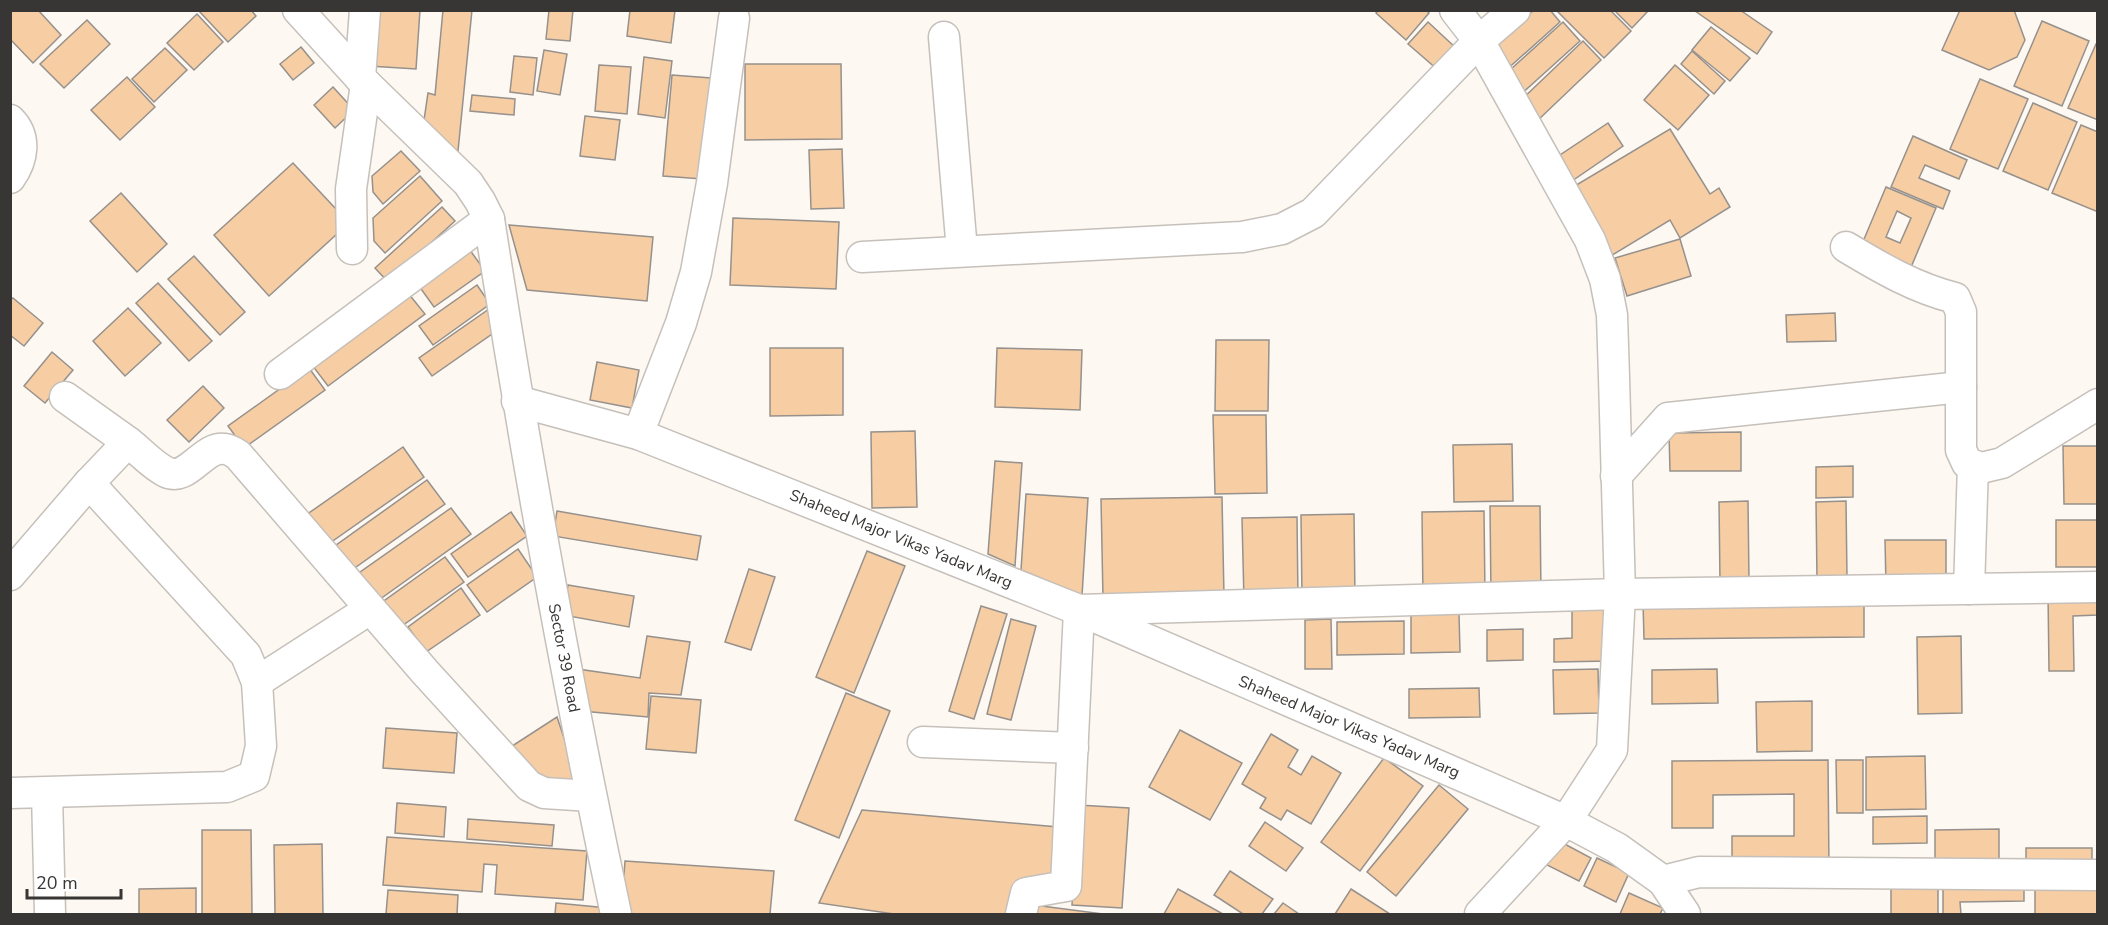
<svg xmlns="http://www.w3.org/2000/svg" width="2108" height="925" font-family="'Nunito Sans',sans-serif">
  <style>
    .building { fill: #f7cda3; stroke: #96918c; stroke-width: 1.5; fill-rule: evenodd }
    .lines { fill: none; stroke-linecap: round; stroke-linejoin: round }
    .street-casing { stroke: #c6c0bb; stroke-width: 33 }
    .street { stroke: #fff; stroke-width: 30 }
    .labels { text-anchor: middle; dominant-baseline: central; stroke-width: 4.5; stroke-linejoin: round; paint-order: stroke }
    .street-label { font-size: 16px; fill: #383634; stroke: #fff }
  </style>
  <rect width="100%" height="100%" fill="#fdf8f2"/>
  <g class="building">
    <path d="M10,10H38L61,35L33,63L10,39Z"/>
    <path d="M198,10H251L256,16L228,42Z"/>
    <path d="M373,10H420L416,69L369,66Z"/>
    <path d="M443,10H472L457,161L423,127L428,93L435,95Z"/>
    <path d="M549,10H573L570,41L546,39Z"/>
    <path d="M630,10H675L671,43L627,36Z"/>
    <path d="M1379,10H1426L1429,13L1406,40L1376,13Z"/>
    <path d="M1534,10H1550L1560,22L1504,72L1486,52Z"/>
    <path d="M1556,10H1610L1631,31L1604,58Z"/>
    <path d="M1618,10H1649L1632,28L1616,12Z"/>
    <path d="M1740,10L1772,32L1757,54L1695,11Z"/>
    <path d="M1960,10H2014L2025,40L2017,57L1989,70L1942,50Z"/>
    <path d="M197,14L223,42L194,70L167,43Z"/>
    <path d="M87,20L110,44L64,88L40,64Z"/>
    <path d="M2042,21L2089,41L2062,106L2014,86Z"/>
    <path d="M1428,22L1457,49L1438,70L1408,44Z"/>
    <path d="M1563,22L1580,41L1518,97L1501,78Z"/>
    <path d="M1711,27L1750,58L1730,81L1692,50Z"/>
    <path d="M1583,41L1601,60L1536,122L1518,103Z"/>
    <path d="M2096,44L2098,45V120L2068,108Z"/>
    <path d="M301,47L314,63L293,80L280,64Z"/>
    <path d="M165,48L187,70L154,102L132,79Z"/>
    <path d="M544,50L567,54L560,95L537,91Z"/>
    <path d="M1692,51L1725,81L1714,94L1681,64Z"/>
    <path d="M514,56L537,58L533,95L510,92Z"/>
    <path d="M644,57L672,61L665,118L638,114Z"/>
    <path d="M745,64H841L842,139L745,140Z"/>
    <path d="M599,65L631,67L627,114L595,111Z"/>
    <path d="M1675,65L1709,95L1678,130L1644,100Z"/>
    <path d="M672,75L711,78L702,179L663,176Z"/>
    <path d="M127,77L155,107L120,140L91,110Z"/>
    <path d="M1980,79L2028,99L1998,169L1950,149Z"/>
    <path d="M333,87L354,110L335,128L314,105Z"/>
    <path d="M472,95L515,99L514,115L470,111Z"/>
    <path d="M2033,103L2077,122L2048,190L2003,171Z"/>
    <path d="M585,116L620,120L615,160L580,156Z"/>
    <path d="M1608,123L1623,146L1569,183L1554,159Z"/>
    <path d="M2081,125L2098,132V212L2052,193Z"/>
    <path d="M1670,129L1710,194L1719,188L1730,207L1680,238L1670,220L1609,257L1568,190Z"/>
    <path d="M1913,136L1967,160L1959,179L1925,165L1919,178L1950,191L1943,209L1891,187Z"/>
    <path d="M842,149L844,208L811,209L809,150Z"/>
    <path d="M401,151L420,171L383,204L373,192L372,176Z"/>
    <path d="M293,163L349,223L269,296L214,235Z"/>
    <path d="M420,176L442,201L385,253L374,241L373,218Z"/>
    <path d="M1886,187L1936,208L1909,272L1859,251ZM1897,211L1911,218L1900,243L1886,237Z"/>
    <path d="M121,193L167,244L137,272L90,221Z"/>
    <path d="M442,207L455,221L388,282L375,268Z"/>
    <path d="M733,218L839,222L836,289L730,285Z"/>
    <path d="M509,225L653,237L647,301L527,290Z"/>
    <path d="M1680,239L1691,276L1627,296L1615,258Z"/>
    <path d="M467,246L485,271L434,307L416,282Z"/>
    <path d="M194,256L245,312L220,335L168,279Z"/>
    <path d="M158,283L212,341L189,361L136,303Z"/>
    <path d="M477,285L490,304L433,345L419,326Z"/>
    <path d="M408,293L425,314L328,386L312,365Z"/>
    <path d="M13,298L43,323L24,346L10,335V300Z"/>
    <path d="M128,308L161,343L125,376L93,341Z"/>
    <path d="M489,309L502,327L432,376L419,358Z"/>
    <path d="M1835,313L1836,341L1787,342L1786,315Z"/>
    <path d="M1216,340H1269L1268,411H1215Z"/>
    <path d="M770,348H843V415L770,416Z"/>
    <path d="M997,348L1082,350L1080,410L995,407Z"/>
    <path d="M52,352L73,370L45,403L24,386Z"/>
    <path d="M597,362L639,370L632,408L590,400Z"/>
    <path d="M309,368L325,390L244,448L228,426Z"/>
    <path d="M203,386L224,408L189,442L167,420Z"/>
    <path d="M1213,415H1266L1267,493L1215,494Z"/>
    <path d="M915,431L917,507L872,508L871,432Z"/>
    <path d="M1741,432V471H1670L1669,433Z"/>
    <path d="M1512,444L1513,501L1454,502L1453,445Z"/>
    <path d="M2063,446H2098V504H2064Z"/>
    <path d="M403,447L424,477L327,545L306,515Z"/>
    <path d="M995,461L1022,463L1015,566L988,554Z"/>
    <path d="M1853,466V497L1816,498V467Z"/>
    <path d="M427,480L445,504L349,572L332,548Z"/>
    <path d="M1026,494L1088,498L1082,596L1021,570Z"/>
    <path d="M1222,497L1224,596L1103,598L1101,499Z"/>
    <path d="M1748,501L1749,581L1720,582L1719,502Z"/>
    <path d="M1846,501L1847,578L1817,579L1816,502Z"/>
    <path d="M1490,506H1540L1541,595L1491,596Z"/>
    <path d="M451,508L471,534L376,602L356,575Z"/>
    <path d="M557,511L701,536L697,560L553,536Z"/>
    <path d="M1484,511L1485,597L1423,598L1422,512Z"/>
    <path d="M511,512L527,536L468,577L451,554Z"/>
    <path d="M1354,514L1355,598L1302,599L1301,515Z"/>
    <path d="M1297,517L1298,600L1244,601L1242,518Z"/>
    <rect x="2056" y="520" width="42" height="47"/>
    <path d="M1885,540H1946V585H1886Z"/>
    <path d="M518,549L537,577L487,612L467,585Z"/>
    <path d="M867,551L905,566L854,693L816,677Z"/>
    <path d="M445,557L464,582L399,628L381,603Z"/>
    <path d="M749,569L775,577L751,650L725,642Z"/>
    <path d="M568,585L634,596L629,627L563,615Z"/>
    <path d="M461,588L480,615L426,652L408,627Z"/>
    <path d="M2098,592V615L2073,616L2074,671H2049L2048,593Z"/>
    <path d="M1864,600V637L1644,639L1643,602Z"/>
    <path d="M981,606L1007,614L974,719L949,711Z"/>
    <path d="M1572,606H1610V661L1554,662V639L1572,638Z"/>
    <path d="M1459,614L1460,652L1411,653V615Z"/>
    <path d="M1011,619L1036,626L1011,720L987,714Z"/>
    <path d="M1331,619L1332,669H1305V620Z"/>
    <path d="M1404,621V654L1337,655V622Z"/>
    <path d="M1523,629V660L1487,661V630Z"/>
    <path d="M647,636L690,642L681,695L649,693L648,717L581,711L577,669L640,678Z"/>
    <path d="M1961,636L1962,713L1918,714L1917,637Z"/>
    <path d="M1598,669L1599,713L1554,714L1553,670Z"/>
    <path d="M1717,669L1718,703L1652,704V670Z"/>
    <path d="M1479,688L1480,717L1409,718V689Z"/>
    <path d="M846,693L890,711L839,838L795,820Z"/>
    <path d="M651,696L701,700L696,753L646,749Z"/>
    <path d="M1812,701V751L1757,752L1756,702Z"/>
    <path d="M557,717L578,780L557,793L509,748Z"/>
    <path d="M386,728L457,733L454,773L383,768Z"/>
    <path d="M1180,730L1242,763L1210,820L1149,787Z"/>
    <path d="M1271,734L1298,750L1288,767L1301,775L1312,756L1341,773L1311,824L1287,810L1281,820L1260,808L1266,798L1242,784Z"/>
    <path d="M1925,756L1926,809L1866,810V757Z"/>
    <path d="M1384,758L1423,786L1360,871L1321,842Z"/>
    <path d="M1828,760L1829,869L1732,870V836H1794V794L1713,795V828H1672V761Z"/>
    <path d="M1836,760H1863V813H1837Z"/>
    <path d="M1439,785L1468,809L1396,896L1367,872Z"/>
    <path d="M397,803L446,807L444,837L395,833Z"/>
    <path d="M1078,805L1129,808L1122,908L1072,905Z"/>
    <path d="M862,810L1058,827L1053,883L1018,880L1015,914H894L819,903Z"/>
    <path d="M1927,816V843L1873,844V817Z"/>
    <path d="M468,819L554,825L552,846L467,839Z"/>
    <path d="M1265,822L1303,848L1286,871L1249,846Z"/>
    <path d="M1999,829V865H1935V830Z"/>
    <path d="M202,830H251L252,914H202Z"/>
    <path d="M387,837L587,851L583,900L495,894L497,865L484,864L482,892L383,885Z"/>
    <path d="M1559,841L1591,858L1579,881L1547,865Z"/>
    <path d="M322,844L323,914H275L274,845Z"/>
    <path d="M2026,848H2092V866L2026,867Z"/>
    <path d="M1597,858L1629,873L1616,902L1584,886Z"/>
    <path d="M625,861L774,871L770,914H621Z"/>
    <path d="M1230,871L1273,899L1262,914H1243L1214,895Z"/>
    <path d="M2024,882V901L1960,902L1961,914H1943V883Z"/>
    <path d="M1938,884V914H1891V885Z"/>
    <rect x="2035" y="885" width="63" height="29"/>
    <path d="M196,888V914H139V889Z"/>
    <path d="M1178,889L1223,914H1164Z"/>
    <path d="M1351,889L1390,914H1335Z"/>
    <path d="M388,890L458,895L457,914H386Z"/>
    <path d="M1629,893L1663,908L1660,914H1620Z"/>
    <path d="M556,903L608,908V914H555Z"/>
    <path d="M1283,903L1299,914H1274Z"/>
    <path d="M1034,905L1103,914H1033Z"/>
  </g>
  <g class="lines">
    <defs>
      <g id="street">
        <path d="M298,10L360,78L468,183L480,201L489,219C525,452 567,684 616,914"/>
        <path d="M1455,10L1479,41L1590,240L1605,279L1612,315L1614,377L1620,594L1612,750L1566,821L1480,914"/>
        <path d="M944,37L962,251"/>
        <path d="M360,78L365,10"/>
        <path d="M10,120C27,137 23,160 10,178"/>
        <path d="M1846,247C1881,268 1915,288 1955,298L1961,312V450L1967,463L1981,468L2002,463L2098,404"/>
        <path d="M352,249L351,189L366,84"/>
        <path d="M862,257L1242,237L1282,229L1313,213L1479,41L1515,10"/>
        <path d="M280,374L489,219"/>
        <path d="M517,401L638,434L1079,610L1566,821L1617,848L1663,881L1685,914"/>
        <path d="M638,434L681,323L696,272L712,183L734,18"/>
        <path d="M128,442C140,451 152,465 166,472C188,483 203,445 225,449C229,449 235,453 238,455L425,672L529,786L544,793L591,796"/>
        <path d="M1616,476L1668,418L1961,387"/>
        <path d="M10,575L89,483L128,442L65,397"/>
        <path d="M1969,589L1973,465"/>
        <path d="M257,682L370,609"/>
        <path d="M923,742L1073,748"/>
        <path d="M10,793L227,787L254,776L261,746L257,682L246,655L89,483"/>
        <path d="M47,793L50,914"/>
        <path d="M1663,881L1699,872L2098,875"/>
        <path d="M1021,914L1026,893L1066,886L1079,610L1620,594L2098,587"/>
      </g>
    </defs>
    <use href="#street" class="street-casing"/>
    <use href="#street" class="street"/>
  </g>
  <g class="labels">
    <g class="street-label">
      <text transform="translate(901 539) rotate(22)">Shaheed Major Vikas Yadav Marg</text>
      <text transform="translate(564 658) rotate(79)">Sector 39 Road</text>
      <text transform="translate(1349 727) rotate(23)">Shaheed Major Vikas Yadav Marg</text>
    </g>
  </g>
  <rect width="2108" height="925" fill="none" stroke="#383634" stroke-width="24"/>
  <path d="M27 889v9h94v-9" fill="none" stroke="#383634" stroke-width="3"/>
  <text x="36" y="889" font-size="18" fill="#383634" stroke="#ffffff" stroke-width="4.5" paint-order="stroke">20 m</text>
</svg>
